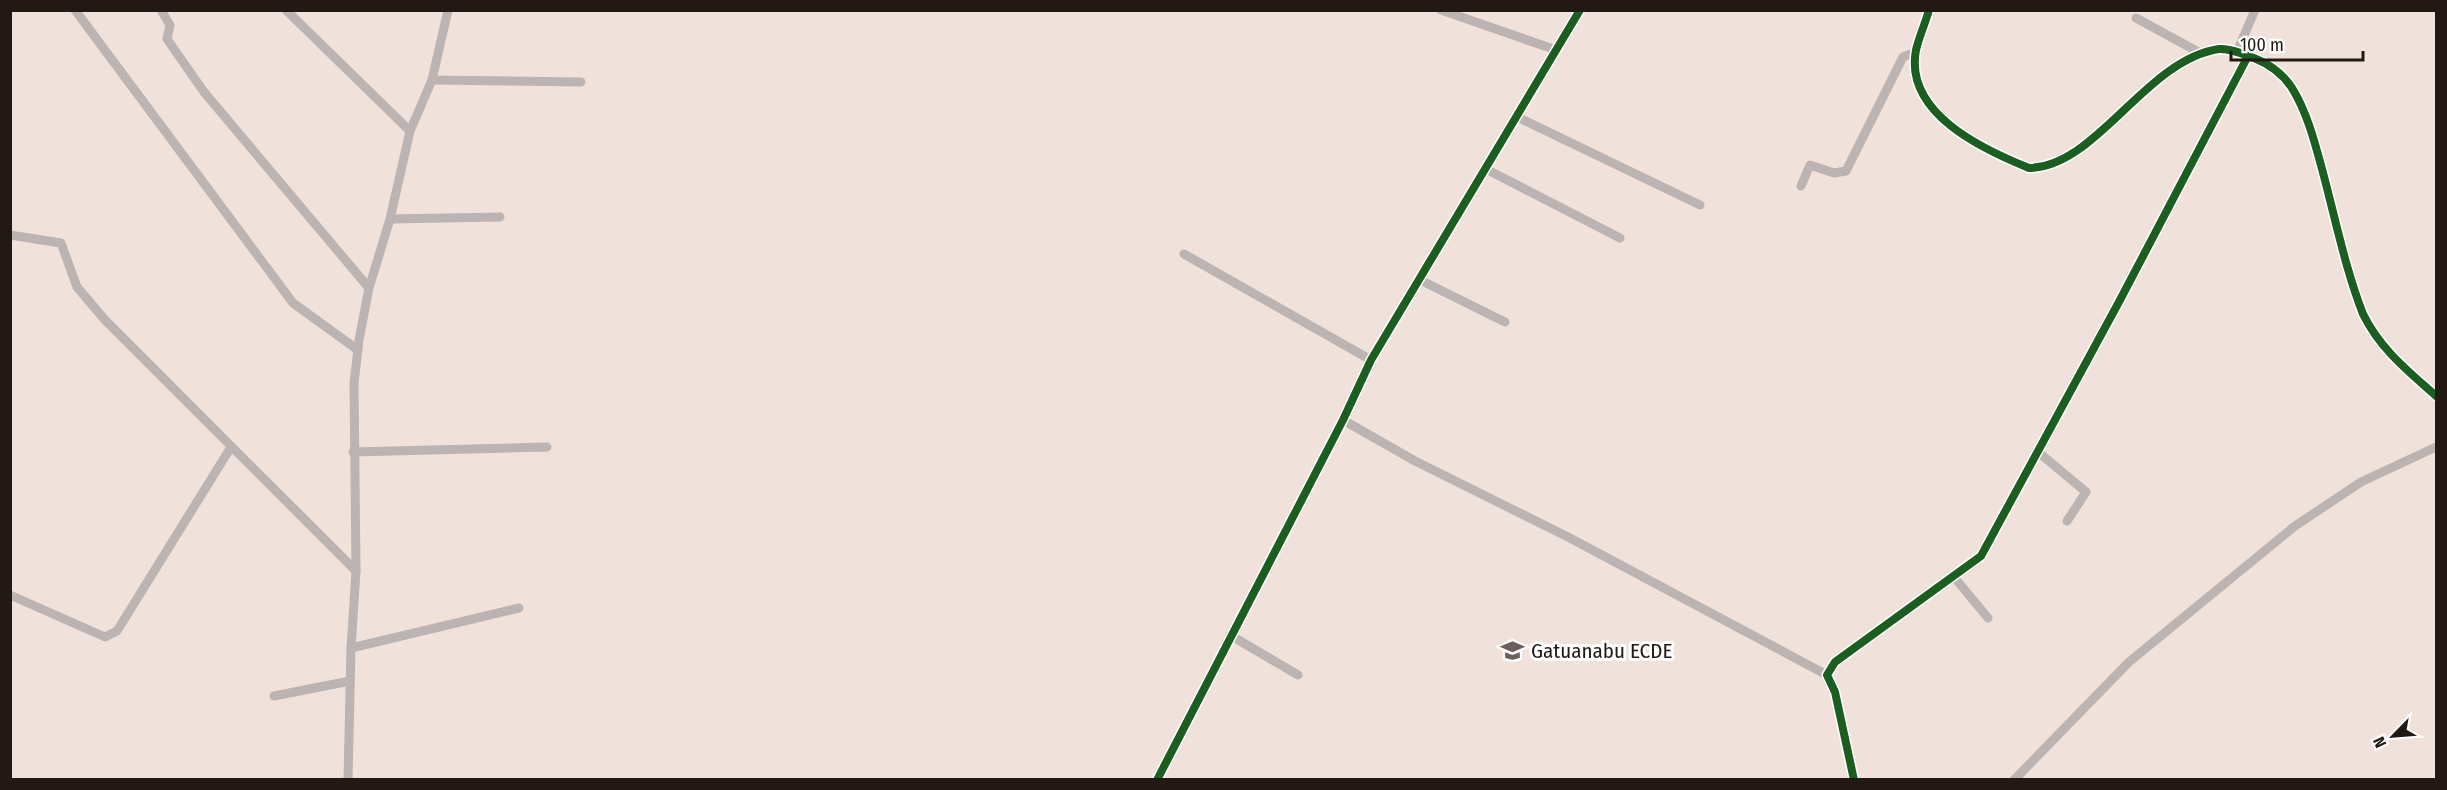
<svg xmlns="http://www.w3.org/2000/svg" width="2447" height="790" font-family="'Fira Sans Condensed',sans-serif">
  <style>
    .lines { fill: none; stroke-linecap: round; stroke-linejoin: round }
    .minor { stroke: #bcb3b3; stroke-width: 9 }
    .cycleway-casing { stroke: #fff; stroke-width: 11 }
    .cycleway { stroke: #1b5e20; stroke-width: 8 }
    .labels { text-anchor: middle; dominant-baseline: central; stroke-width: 6; stroke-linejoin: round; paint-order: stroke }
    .poi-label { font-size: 21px; fill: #221915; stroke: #fff; text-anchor: start }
  </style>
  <rect width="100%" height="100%" fill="#f0e2db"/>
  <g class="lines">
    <g class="minor">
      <path d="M75,10L293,303L358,350"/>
      <path d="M161,10L170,25L167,39L204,92L369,288"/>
      <path d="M286,10L410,131"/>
      <path d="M1441,10L1556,50"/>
      <path d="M1929,10C1925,24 1919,37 1916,50C1904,113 1982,149 2029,168C2097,167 2145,60 2219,49C2230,48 2243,54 2254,58C2269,64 2283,74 2292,88C2307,112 2315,143 2322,169C2335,217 2345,268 2363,314C2380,349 2408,371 2436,396"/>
      <path d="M2136,18L2202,54"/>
      <path d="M2237,52L2255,10"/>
      <path d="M432,80L581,82"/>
      <path d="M1517,117L1700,205"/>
      <path d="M1486,169L1620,238"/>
      <path d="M1801,186L1810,165L1834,173L1846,171L1903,57L1916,52"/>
      <path d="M390,219L500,217"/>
      <path d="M10,235L61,243L77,287L105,320L356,571"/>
      <path d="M1184,254L1371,360"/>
      <path d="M1420,280L1505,322"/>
      <path d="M1343,420L1415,461L1568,537L1827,675"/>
      <path d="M2037,451L2086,492L2067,521"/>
      <path d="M353,452L547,447"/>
      <path d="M1954,577L1988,618"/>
      <path d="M10,595L105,637L117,631L231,447"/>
      <path d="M1230,635L1298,675"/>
      <path d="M351,648L519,608"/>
      <path d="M274,696L350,681"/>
      <path d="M348,780L351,648L356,571L354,383L359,340L369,288L390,219L410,131L432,80L448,10"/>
      <path d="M1157,780L1343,420L1371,360L1580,10"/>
      <path d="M1854,780L1835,692L1827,675L1835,662L1981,556L2120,300L2248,56"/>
      <path d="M2014,780L2129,662L2295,526L2361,482L2436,447"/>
    </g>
    <defs>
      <g id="cycleway">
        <path d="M1929,10C1925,24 1919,37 1916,50C1904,113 1982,149 2029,168C2097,167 2145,60 2219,49C2230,48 2243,54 2254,58C2269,64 2283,74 2292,88C2307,112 2315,143 2322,169C2335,217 2345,268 2363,314C2380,349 2408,371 2436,396"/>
        <path d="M1157,780L1343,420L1371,360L1580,10"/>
        <path d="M1854,780L1835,692L1827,675L1835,662L1981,556L2120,300L2248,56"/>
      </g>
    </defs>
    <use href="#cycleway" class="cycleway-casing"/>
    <use href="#cycleway" class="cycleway"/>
  </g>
  <defs>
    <symbol id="school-bare" viewBox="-9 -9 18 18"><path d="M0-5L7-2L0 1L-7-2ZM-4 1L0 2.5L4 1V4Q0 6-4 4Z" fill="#6a5f5a" stroke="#fff" stroke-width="2.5" paint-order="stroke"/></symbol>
  </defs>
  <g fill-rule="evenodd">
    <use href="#school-bare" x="1496" y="634" width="33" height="33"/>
  </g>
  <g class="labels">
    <g class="poi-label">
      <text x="1531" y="651">Gatuanabu ECDE</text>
    </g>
  </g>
  <rect width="2447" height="790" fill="none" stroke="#221915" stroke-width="24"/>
  <g transform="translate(2393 736) rotate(245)" stroke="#ffffff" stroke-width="4.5" paint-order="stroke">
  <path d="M0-4.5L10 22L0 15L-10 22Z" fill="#221915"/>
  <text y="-9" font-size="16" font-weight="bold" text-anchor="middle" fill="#221915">N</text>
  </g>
  <path d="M2231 51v9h132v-9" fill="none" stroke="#221915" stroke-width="3"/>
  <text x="2240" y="51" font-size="18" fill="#221915" stroke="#ffffff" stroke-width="4.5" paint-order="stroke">100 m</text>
</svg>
